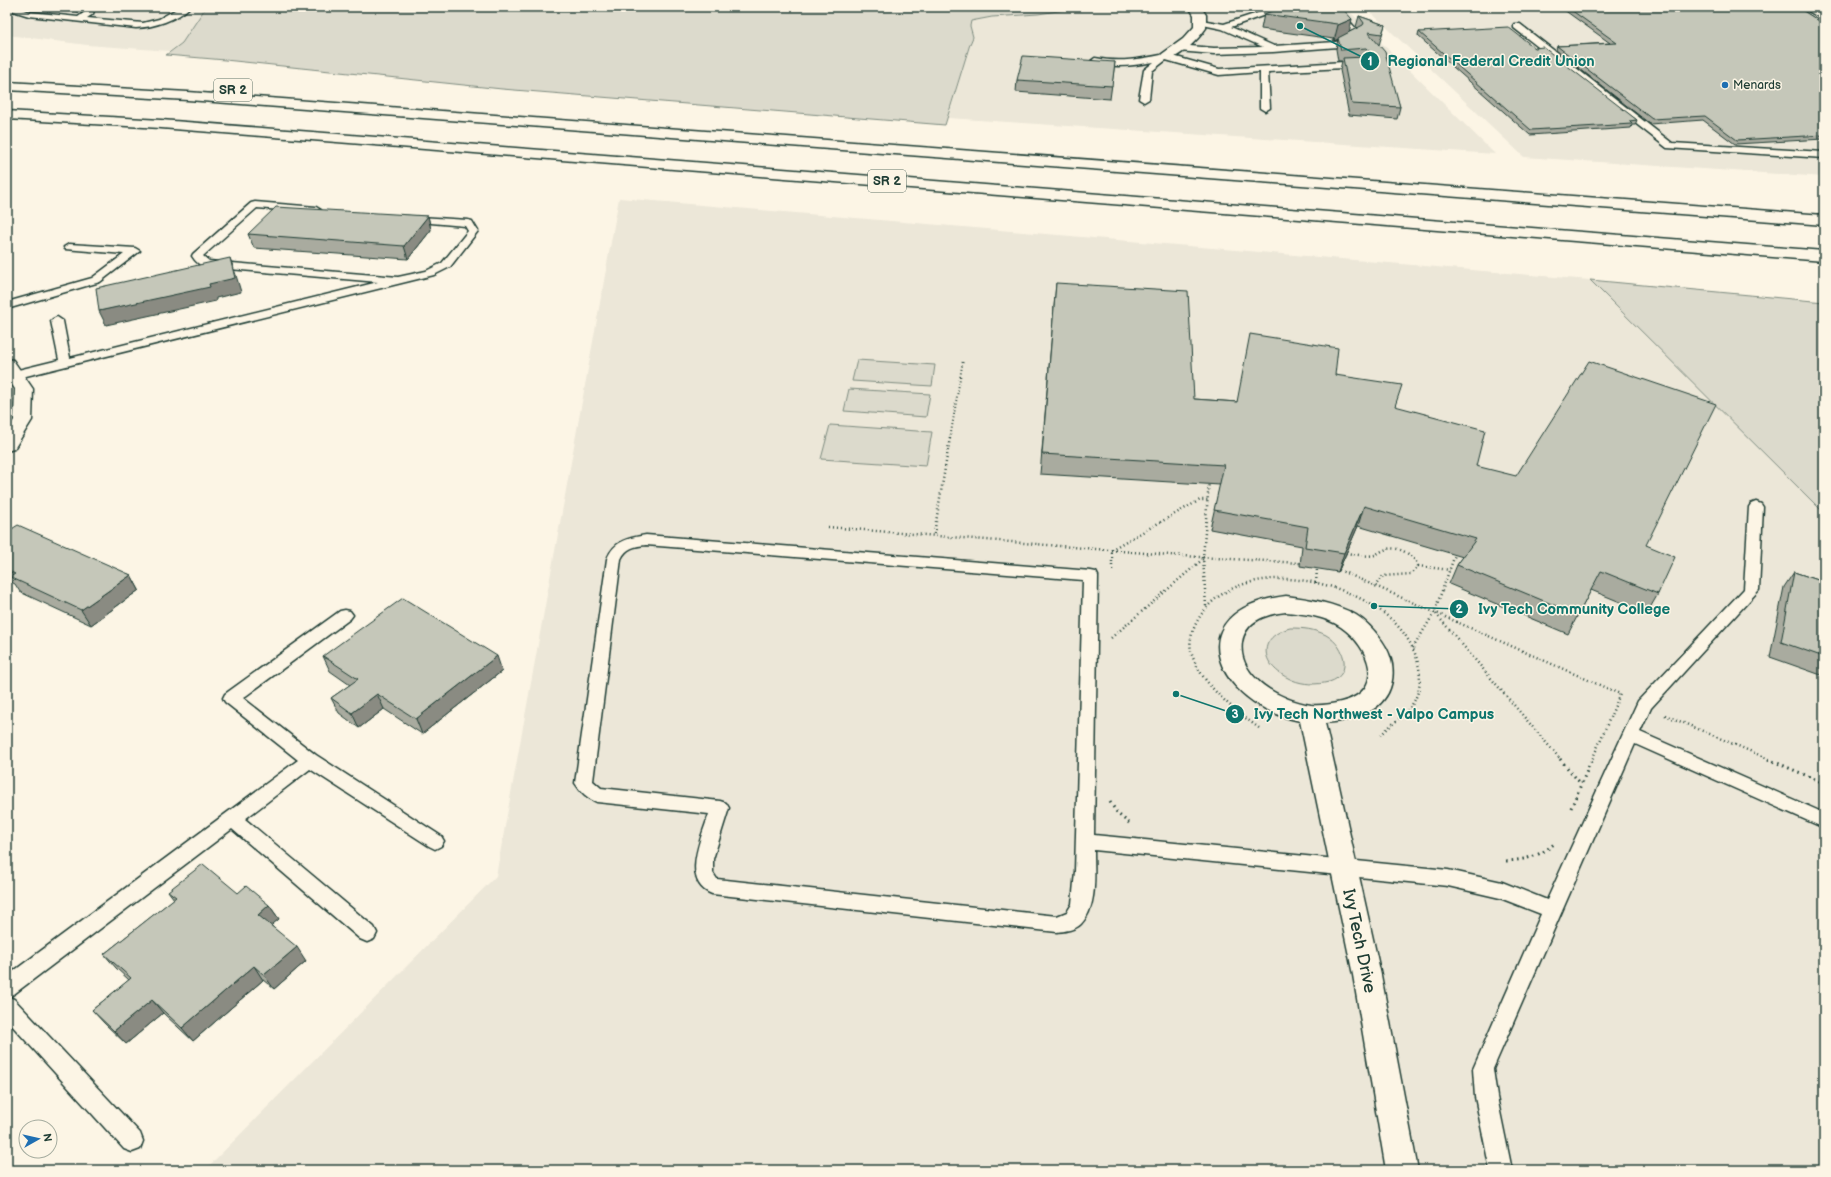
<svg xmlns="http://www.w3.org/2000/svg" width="1831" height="1177" font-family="'Balsamiq Sans',sans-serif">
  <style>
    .built { fill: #ece7d8 }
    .green { fill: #dcdacc; stroke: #7e8c80 }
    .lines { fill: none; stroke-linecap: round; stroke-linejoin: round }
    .service-casing { stroke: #1f3d34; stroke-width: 3 }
    .minor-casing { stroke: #1f3d34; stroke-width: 3 }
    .motorway-casing { stroke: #1f3d34; stroke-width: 3 }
    .path-far2 { stroke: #1f3d34; stroke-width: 2; stroke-dasharray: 1 2.5; stroke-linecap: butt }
    .path-far1 { stroke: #1f3d34; stroke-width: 2.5; stroke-dasharray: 1 3; stroke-linecap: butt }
    .path { stroke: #1f3d34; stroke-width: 3; stroke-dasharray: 1.5 4; stroke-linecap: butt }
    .service { fill: #fcf5e5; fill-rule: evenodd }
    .minor { fill: #fcf5e5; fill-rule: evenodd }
    .motorway { fill: #fcf5e5; fill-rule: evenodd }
    .wall { fill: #a9ab9f; stroke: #1f3d34 }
    .shaded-wall { fill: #8a8b82; stroke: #1f3d34 }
    .building { fill: #c5c7b9; stroke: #1f3d34 }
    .poi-dot { fill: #1f6fb2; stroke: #fcf5e5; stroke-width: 1.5 }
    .labels { text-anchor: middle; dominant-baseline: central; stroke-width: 3; stroke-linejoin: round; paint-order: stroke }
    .far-poi-label { font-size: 12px; fill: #1f3d34; stroke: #fcf5e5; text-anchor: start }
    .shield { fill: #fcf5e5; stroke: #617469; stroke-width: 1 }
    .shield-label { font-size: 13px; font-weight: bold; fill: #1f3d34 }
    .near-street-label { font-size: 17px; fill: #1f3d34; stroke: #fcf5e5 }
    .leader { fill: none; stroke: #0f766e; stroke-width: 1.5 }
    .callout-dot { fill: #0f766e; stroke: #fcf5e5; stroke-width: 1.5 }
    .mark-label { font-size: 12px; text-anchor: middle; font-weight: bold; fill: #fff }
    .callout-label { font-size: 15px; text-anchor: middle; font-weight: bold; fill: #0f766e; stroke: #fcf5e5; stroke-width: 3; stroke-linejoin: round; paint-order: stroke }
  </style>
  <rect width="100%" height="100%" fill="#fcf5e5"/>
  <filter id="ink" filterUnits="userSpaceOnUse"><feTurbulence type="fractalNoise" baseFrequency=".025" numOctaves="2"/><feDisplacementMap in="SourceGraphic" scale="8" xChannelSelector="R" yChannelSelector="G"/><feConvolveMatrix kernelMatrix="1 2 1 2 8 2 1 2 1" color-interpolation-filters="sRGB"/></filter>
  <g filter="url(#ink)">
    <g class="built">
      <path d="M7,7H206L182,43L170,51L87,45L7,35Z"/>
      <path d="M1085,7H1345L1495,154L948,118L970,44L973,37L970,26L971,21L993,17L1038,14Z"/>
      <path d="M1365,7H1824V177L1524,157Z"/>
      <path d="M619,198L1590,280L1824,513V1170H205L496,876Z"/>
    </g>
    <g class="green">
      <path d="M206,7H1085L1038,14L992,17L971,21L970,26L973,37L970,44L945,125L502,89L225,60L166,55L182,43Z"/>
      <path d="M1590,280L1824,302V513Z"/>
      <path d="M857,360L935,365L932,386L852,381Z"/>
      <path d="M849,389L930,394L926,417L844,411Z"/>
      <path d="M830,425L932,432L926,466L821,459Z"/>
      <path d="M1290,628C1303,628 1314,629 1326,635C1347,647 1354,679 1324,683C1312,685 1299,684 1288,678C1260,664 1257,637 1290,628Z"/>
    </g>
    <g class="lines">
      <defs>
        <g id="service">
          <path d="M7,7H17L30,12L78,17L85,12L67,9L63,7H85L94,10L93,14L87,18L143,23L159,19L180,7H190C177,20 154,27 136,28L29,16L7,9Z"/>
          <path d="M1276,7H1288L1231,27L1274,46L1336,42L1351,34L1340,22L1307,7C1328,7 1350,16 1360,35L1338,47L1273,52L1214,54L1178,51L1174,48L1178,45L1214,48L1263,47L1222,29L1198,24L1197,22L1201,20L1224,24Z"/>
          <path d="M1801,7H1811L1824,15V20Z"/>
          <path d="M1514,24H1520L1672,143L1824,152V158L1667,148L1514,28Z"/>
          <path d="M1166,54L1219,69L1362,61L1366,64L1362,67L1268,72L1270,108L1265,111L1260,108V72L1219,75L1166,60L1152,71L1149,99L1144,102L1139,99L1144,70L1154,62C1132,66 1114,68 1092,63L1091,61L1095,58C1120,63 1141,59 1166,54Z"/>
          <path d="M255,202L316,207L321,210L316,213L257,208L203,256L209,261L398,277L426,271L442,263L468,231L465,226L408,221L403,218L404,216L468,220L472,221L478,231L450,267L434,275L14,379L10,378L8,375L10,372L59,360L51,321L53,319L57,317L63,321L70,358L378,282L206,267C200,266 195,261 192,256L193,254L251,203Z"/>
          <path d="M69,244L135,248L140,251L100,282L7,309V302L92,278L124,254L65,249L64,247Z"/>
          <path d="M1756,502L1761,504L1763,507L1759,590L1651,708L1640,732L1824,813V828L1635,744L1493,1069L1497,1097L1512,1170H1490L1475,1097L1473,1069L1541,914L1500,898L1448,886L1094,850C1094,873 1098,907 1081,924C1075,930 1065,931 1057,932L712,894C680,882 702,836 709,814L597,802C588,799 580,791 575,783L607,559C614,541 628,538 646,535L1091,571L1096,572L1098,576L1094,835L1448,870L1502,882L1547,900L1638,701L1744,589L1749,507L1751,504ZM646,545L1083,580L1075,871L1072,904L1067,912L1057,916L717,879L713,873V859L729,808L726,803L720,801L601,788L593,781L621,559C626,548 635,546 646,545Z"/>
          <path d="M345,610L350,611L353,615L350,619L243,698L316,755L441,836L444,841L441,846L435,849L429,846L310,769L245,819L374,927L377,933L374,939L367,942L360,939L232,829L14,994L8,997L14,999L140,1133L143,1141L140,1149L132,1152L124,1149L7,1020V976L298,760L225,702L223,698L225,694L340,611Z"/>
        </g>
        <g id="minor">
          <path d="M1189,7H1201L1206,15V28C1199,39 1175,63 1162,60L1160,57L1162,54L1183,39L1194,27V15Z"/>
          <path d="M7,359L13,360L33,389L32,420L14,449L7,451V430L14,420L15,389L7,377Z"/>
          <path d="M1286,596C1310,599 1335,603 1356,615C1367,622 1375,631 1382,641C1398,663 1397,694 1372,710C1359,718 1340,722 1325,723L1381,975L1418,1170H1386L1353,975L1300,721C1215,704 1175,610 1286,596ZM1286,612C1305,614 1325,616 1341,627C1370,647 1387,691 1341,702C1332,704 1321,706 1311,705C1281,701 1237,677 1242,642C1246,620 1267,614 1286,612Z"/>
        </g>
        <g id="motorway">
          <path d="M7,82L188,92L1824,215V225L188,100L7,90Z"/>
          <path d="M7,111L161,120L1824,251V261L161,128L7,119Z"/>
        </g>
      </defs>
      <use href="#service" class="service-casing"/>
      <use href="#minor" class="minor-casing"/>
      <use href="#motorway" class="motorway-casing"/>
      <path class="path-far2" d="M950,439L963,360"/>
      <g class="path-far1">
        <path d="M828,527L1182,556L1300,563"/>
        <path d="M934,534L950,438"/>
        <path d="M1346,553C1354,554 1367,557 1375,555C1379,553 1383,550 1387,549C1399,546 1414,555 1418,566L1411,574L1383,576L1375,586"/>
        <path d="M1418,566L1450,570"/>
        <path d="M1112,570V549L1200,500H1208"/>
        <path d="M1339,570L1620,694L1592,760"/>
        <path d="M1316,583L1317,569"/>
        <path d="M1206,606L1203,558L1209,481"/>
        <path d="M1436,614L1561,760"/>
        <path d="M1111,638L1203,559"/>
        <path d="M1413,648L1434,613L1456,552"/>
        <path d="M1665,715L1771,760"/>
        <path d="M1259,728C1234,710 1203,686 1192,655C1188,642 1192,630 1199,618C1239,551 1366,579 1405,635C1421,658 1427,688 1408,710C1400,719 1389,726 1381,735"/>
      </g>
      <g class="path">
        <path d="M1560,759L1581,784"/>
        <path d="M1768,759L1824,783"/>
        <path d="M1110,802L1118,814L1129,823"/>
        <path d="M1571,808L1592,759"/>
        <path d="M1506,861C1526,860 1541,856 1556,842"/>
      </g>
      <use href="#service" class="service"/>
      <use href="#minor" class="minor"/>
      <use href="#motorway" class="motorway"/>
    </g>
    <g class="wall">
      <path d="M1339,7L1349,32L1357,28L1356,27L1359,16L1385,25L1379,45L1400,107L1397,119L1349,115L1340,70L1342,61H1338L1336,49L1338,39L1334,41V39L1261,29L1264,14Z"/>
      <path d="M1560,7H1797L1824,24V139L1735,144L1703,120L1650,124L1556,50L1557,46L1610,43Z"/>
      <path d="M1419,32L1535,48L1637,120L1635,125H1632L1631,128L1530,135L1418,36Z"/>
      <path d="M1115,62L1110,99L1016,92L1017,80Z"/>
      <path d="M428,216L431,230L408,259L254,248L248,234Z"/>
      <path d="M1056,283L1194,399L1237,402L1335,375L1395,406L1476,466L1646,545L1658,594L1647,613L1591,590L1568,634L1449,584L1457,565L1463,557L1358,526L1338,572L1300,566L1302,546L1210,529L1220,485L1040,474Z"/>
      <path d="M7,532L131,575L139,590L91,625L20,592L15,584L7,580Z"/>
      <path d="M1794,572L1824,582V676L1770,657L1784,587Z"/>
      <path d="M323,656L502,671L422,734L384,709L359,728L339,713L331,698L350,685L330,671Z"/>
      <path d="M168,891L238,893L269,905L279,919L271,925L306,961L274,989L263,980L193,1041L163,1013L126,1044L104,1023L92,1010L129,980L116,968L104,954L174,899Z"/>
    </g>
    <g class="shaded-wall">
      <path d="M1352,19L1349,34L1334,41L1338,25Z"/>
      <path d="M428,216L431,230L408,259L404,246Z"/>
      <path d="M230,258L235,272L241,292L216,298V301L106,325L99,311L209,284Z"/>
      <path d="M1364,506L1358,526L1338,572L1344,553Z"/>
      <path d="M131,575L139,590L91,625L81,610Z"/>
      <path d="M497,656L502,671L422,734L416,719Z"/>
      <path d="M377,694L384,709L359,728L352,713Z"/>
      <path d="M269,905L279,919L267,929L258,915Z"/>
      <path d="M297,947L306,961L274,989L264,975Z"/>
      <path d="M254,966L263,980L193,1041L182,1028Z"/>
      <path d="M152,1000L163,1013L126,1044L114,1031Z"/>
    </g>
    <g class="building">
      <path d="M1283,7H1339L1342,8L1352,19L1338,25L1337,24L1264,14Z"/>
      <path d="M1567,7H1797L1824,24V135L1737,140L1705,116L1652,119L1557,46L1617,43Z"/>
      <path d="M1359,16L1385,25L1382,34L1368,32L1385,52L1400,107L1352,104L1343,58L1366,57L1371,53L1366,48L1341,50L1338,38L1363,25L1364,23Z"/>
      <path d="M1508,27L1535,48L1543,47L1637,120L1629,121L1632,124L1531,130L1419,32Z"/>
      <path d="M1023,56L1115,62L1112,86L1017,80Z"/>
      <path d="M276,207L428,216L404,246L248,234Z"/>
      <path d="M230,258L235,278L209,284L210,287L99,311L96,288Z"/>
      <path d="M1056,283L1188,291L1194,399L1237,402L1250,334L1338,348L1335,375L1402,385L1395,406L1485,430L1476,466L1516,476L1589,361L1716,404L1646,545L1675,557L1658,594L1601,571L1578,615L1457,565L1476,539L1364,506L1344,553L1305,547L1308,527L1214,510L1224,465L1042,454Z"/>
      <path d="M18,525L131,575L81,610L10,577L15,574L7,570V532Z"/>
      <path d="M1794,572L1824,582V657L1781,642Z"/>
      <path d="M403,598L497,656L416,719L377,694L352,713L331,698L358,679L323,656Z"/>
      <path d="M203,864L238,893L246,886L269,905L258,915L297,947L264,975L254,966L182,1028L152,1000L114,1031L92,1010L131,978L104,954L176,897L168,891Z"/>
    </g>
  </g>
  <circle class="poi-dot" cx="1725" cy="85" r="4"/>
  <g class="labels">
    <g class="far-poi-label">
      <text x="1733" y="85">Menards</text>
    </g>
    <g class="shield">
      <rect x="214" y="79" width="38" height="22" rx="3"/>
      <rect x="868" y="170" width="38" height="22" rx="3"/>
    </g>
    <g class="shield-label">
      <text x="233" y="90">SR 2</text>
      <text x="887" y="181">SR 2</text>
    </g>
    <g class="near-street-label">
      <text transform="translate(1359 941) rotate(78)">Ivy Tech Drive</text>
    </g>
  </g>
  <path class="leader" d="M1300 26L1370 61M1374 606L1459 609M1176 694L1235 714"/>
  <g class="callout-dot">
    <circle cx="1300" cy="26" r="4"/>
    <circle cx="1374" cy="606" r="4"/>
    <circle cx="1176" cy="694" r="4"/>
    <circle cx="1370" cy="61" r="10"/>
    <circle cx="1459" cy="609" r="10"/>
    <circle cx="1235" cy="714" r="10"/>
  </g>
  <g class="mark-label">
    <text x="1370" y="65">1</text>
    <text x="1459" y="613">2</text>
    <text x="1235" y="718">3</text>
  </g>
  <g class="callout-label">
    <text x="1491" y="66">Regional Federal Credit Union</text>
    <text x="1574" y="614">Ivy Tech Community College</text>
    <text x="1374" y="719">Ivy Tech Northwest - Valpo Campus</text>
  </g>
  <rect width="1831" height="1177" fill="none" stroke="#fcf5e5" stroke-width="24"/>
  <rect x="12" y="12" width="1807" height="1153" fill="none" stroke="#1f3d34" stroke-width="1.5" filter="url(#ink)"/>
  <g transform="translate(38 1139) rotate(82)"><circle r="19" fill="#fcf5e5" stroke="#a4ab9e"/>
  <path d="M0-3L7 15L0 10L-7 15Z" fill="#1f6fb2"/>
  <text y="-6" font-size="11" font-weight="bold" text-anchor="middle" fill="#1f3d34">N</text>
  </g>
</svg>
